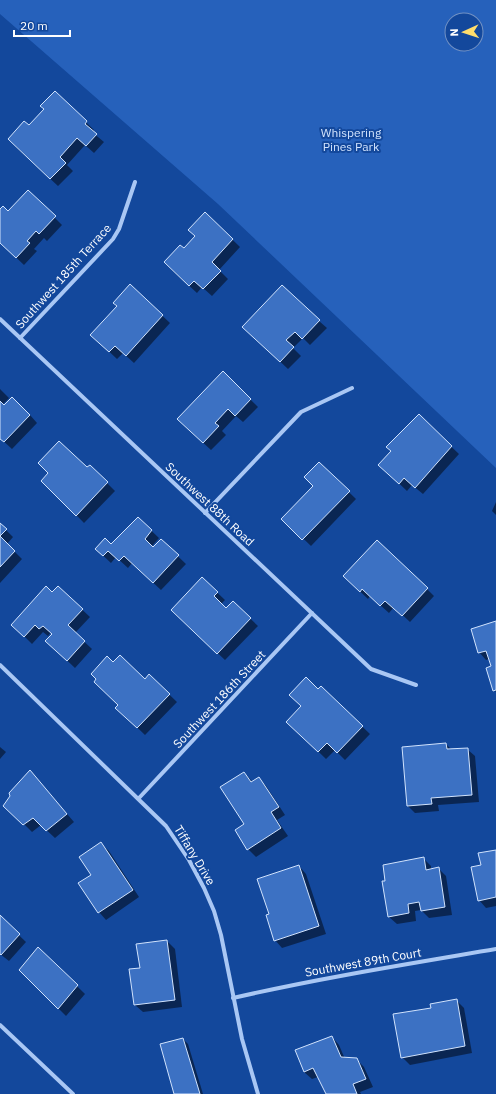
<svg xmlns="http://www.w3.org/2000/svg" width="496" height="1094" font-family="'IBM Plex Sans',sans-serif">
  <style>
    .green { fill: #2661bb; fill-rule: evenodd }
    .shadow { fill: #0007 }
    .building { fill: #3c71c3; stroke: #d1e3fd }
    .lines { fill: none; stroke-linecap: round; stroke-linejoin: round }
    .street { stroke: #a9c7f4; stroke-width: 4 }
    .labels { text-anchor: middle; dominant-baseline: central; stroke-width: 4; stroke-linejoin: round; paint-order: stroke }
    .park-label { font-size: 12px; fill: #d1e3fd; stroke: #13489c }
    .street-label { font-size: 12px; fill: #fff; stroke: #13489c }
  </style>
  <rect width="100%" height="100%" fill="#13489c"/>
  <path class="green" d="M0,0H496V468L218,204L0,14ZM452,20H476V44H452Z"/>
  <g class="shadow">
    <path d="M55,92L94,130L92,132L104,142L94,153L85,145L67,165L73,171L58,186L16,147L29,127L45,109Z"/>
    <path d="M28,191L62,225L47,241L44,238L34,249L37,251L24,265L0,242V210L8,212Z"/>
    <path d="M205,213L240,247L219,270L228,279L212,296L202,287L197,293L172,270L197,237Z"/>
    <path d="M130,285L170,323L134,363L123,353L117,359L99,342Z"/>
    <path d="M319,321L327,328L310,345L303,338L293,348L301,356L288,369L251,334Z"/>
    <path d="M223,373L258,407L243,422L236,416L222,431L226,435L211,450L186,427Z"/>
    <path d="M0,389L9,398L2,405L30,415L37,423L12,449L0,438Z"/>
    <path d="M419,416L459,454L423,494L412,485L407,491L387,472L392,451Z"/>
    <path d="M319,463L356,499L311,546L283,519L314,486Z"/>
    <path d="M90,466L115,491L84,523L43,481L87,469Z"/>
    <path d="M496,502V515L492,511Z"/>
    <path d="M138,518L159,538L152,546L153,548L161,540L186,564L161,590L132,563L128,568L116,557L111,563L96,549L112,546Z"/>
    <path d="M0,524L13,537L7,544L22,559L0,583Z"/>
    <path d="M344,576L427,589L434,596L410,622L394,607L389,613L370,596L368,599Z"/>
    <path d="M202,578L225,600L221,604L226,610L233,602L258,626L225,660L179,617Z"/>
    <path d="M58,587L90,617L75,633L92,649L75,668L54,648L53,634L51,632L48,636L43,632L32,644L13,625L52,594Z"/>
    <path d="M496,622V692L494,690L492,667L489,659L486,660L479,652Z"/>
    <path d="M113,663L145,680L149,675L177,702L145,735L117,708L119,705Z"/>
    <path d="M321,687L370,734L345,760L335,750L326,759L288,722Z"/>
    <path d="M446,744L452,750L467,749L475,756L479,802L438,805L439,811L415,813L408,806Z"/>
    <path d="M0,747L6,752L0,759Z"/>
    <path d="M244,773L253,782L258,778L266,786L285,815L277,820L288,836L256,857L248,849L236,830L245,824Z"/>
    <path d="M37,779L74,822L55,838L41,825L32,832L5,805Z"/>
    <path d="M101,844L109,851L139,897L106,920L99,912L80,884L92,875Z"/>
    <path d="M496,851V906L486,908L479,900L482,866Z"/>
    <path d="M423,858L431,866V870L438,868L446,876L452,915L429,918L421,910L415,911L416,921L397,924L389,917L386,881Z"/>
    <path d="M299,866L306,874L326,934L282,948L275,940L270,915Z"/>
    <path d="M0,917L26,942L9,961L0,954Z"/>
    <path d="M167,941L175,949L182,1007L143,1012L135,1005Z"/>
    <path d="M38,948L85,994L66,1016L20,970Z"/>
    <path d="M456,1000L464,1008L472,1053L410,1065L402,1057L432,1009Z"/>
    <path d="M332,1037L339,1045L345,1059H356L364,1067L373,1087L360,1092L361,1094H327L318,1077L312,1079L304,1072Z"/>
    <path d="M183,1039L188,1044L203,1094H175Z"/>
  </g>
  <g class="building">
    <path d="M55,91L87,121L85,124L97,134L86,146L77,138L60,157L66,163L50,179L8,139L24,121L29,125L44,109L40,106Z"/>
    <path d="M28,190L56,216L39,234L36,231L27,241L30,243L16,258L0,243V209L3,206L8,211Z"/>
    <path d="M205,212L233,239L212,262L221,271L203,289L194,281L189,286L164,262L180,245L184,248L195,236L188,230Z"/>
    <path d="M130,284L163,315L126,356L115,346L109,352L90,335L117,306L113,303Z"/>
    <path d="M282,285L320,320L302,339L295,332L286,340L294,347L280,362L242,327Z"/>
    <path d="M223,371L251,399L235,416L228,409L215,423L219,426L203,443L177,419Z"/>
    <path d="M12,397L30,415L4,442L0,439V401L4,405Z"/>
    <path d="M419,414L452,446L415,488L404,478L399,484L378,465L391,451L386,447Z"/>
    <path d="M59,441L87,467L90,465L108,482L76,516L41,481L48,473L38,463Z"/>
    <path d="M319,462L350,491L302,540L281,519L313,486L304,477Z"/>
    <path d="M138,517L152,530L145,539L153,547L161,539L179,555L153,583L124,556L119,561L108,551L103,556L95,549L105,538L111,544Z"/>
    <path d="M0,523L7,529L0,536Z"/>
    <path d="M0,536L15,551L0,567Z"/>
    <path d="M377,540L428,588L402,616L385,601L380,606L362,589L360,592L343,576Z"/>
    <path d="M202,577L218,592L214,596L226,608L233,601L251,618L217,654L171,610Z"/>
    <path d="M46,586L52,592L58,586L83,609L68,625L85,641L67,661L45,641L52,634L43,626L39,629L35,625L24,637L11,625Z"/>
    <path d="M496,621V690L493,691L486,668L491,666L486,651L478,653L471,629Z"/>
    <path d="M120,655L145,679L149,674L170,694L137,728L115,708L118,705L94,682L96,679L91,674L107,656L113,662Z"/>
    <path d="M306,677L318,689L321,686L363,726L337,753L327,743L318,752L286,722L301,706L289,695Z"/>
    <path d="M446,743L447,749L468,748L472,795L431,798L432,804L407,806L402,747Z"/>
    <path d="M30,770L67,814L46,831L33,818L23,825L3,806L10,796L9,793Z"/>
    <path d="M244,772L251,782L259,777L279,807L271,812L281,828L247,850L235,830L244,824L220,787Z"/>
    <path d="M101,842L133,890L98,913L78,883L91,875L79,857Z"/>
    <path d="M496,850V897L478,901L471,867L481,865L478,853Z"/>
    <path d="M424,857L426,870L439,867L445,907L421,911L419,902L408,904L409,913L388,917L382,881H385L383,865Z"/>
    <path d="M299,865L319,926L274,941L266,915L269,914L257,879Z"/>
    <path d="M0,915L20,934L1,955L0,954Z"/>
    <path d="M167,940L175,1000L134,1005L129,969L140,968L136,944Z"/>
    <path d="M38,947L78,985L58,1009L19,970Z"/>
    <path d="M457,999L465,1046L401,1058L393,1014L431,1008L430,1004Z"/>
    <path d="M332,1036L341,1057L357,1058L366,1079L353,1084L357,1094H326L313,1068L304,1072L295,1050Z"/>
    <path d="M183,1038L200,1094H174L160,1044Z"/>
  </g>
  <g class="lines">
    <g class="street">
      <path d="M0,319L371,669L416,685"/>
      <path d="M20,338L113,239L119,229L135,182"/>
      <path d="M205,513L301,412L352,388"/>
      <path d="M0,665L166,826L189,860L204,888L214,911L221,935L242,1039L258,1094"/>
      <path d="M139,798L312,613"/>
      <path d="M233,998C320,978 408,964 496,949"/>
      <path d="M0,1025L73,1094"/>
    </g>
  </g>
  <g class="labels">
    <g class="park-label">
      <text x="351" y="132">Whispering<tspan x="351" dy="14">Pines Park</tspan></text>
    </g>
    <g class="street-label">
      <text transform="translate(63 276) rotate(-48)">Southwest 185th Terrace</text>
      <text transform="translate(210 504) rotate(43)">Southwest 88th Road</text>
      <text transform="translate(219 699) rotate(-47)">Southwest 186th Street</text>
      <text transform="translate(195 855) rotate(59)">Tiffany Drive</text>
      <text transform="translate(363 962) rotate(-10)">Southwest 89th Court</text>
    </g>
  </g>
  <g transform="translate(464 32) rotate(267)"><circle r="19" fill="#13489c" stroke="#7191c4"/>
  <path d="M0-3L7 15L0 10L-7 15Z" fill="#ffdd6c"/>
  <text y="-6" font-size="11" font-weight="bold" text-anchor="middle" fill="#ffffff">N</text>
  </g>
  <path d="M14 30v6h56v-6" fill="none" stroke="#ffffff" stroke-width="2"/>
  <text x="20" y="30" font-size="12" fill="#ffffff" stroke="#13489c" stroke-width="3" paint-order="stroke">20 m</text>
</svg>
